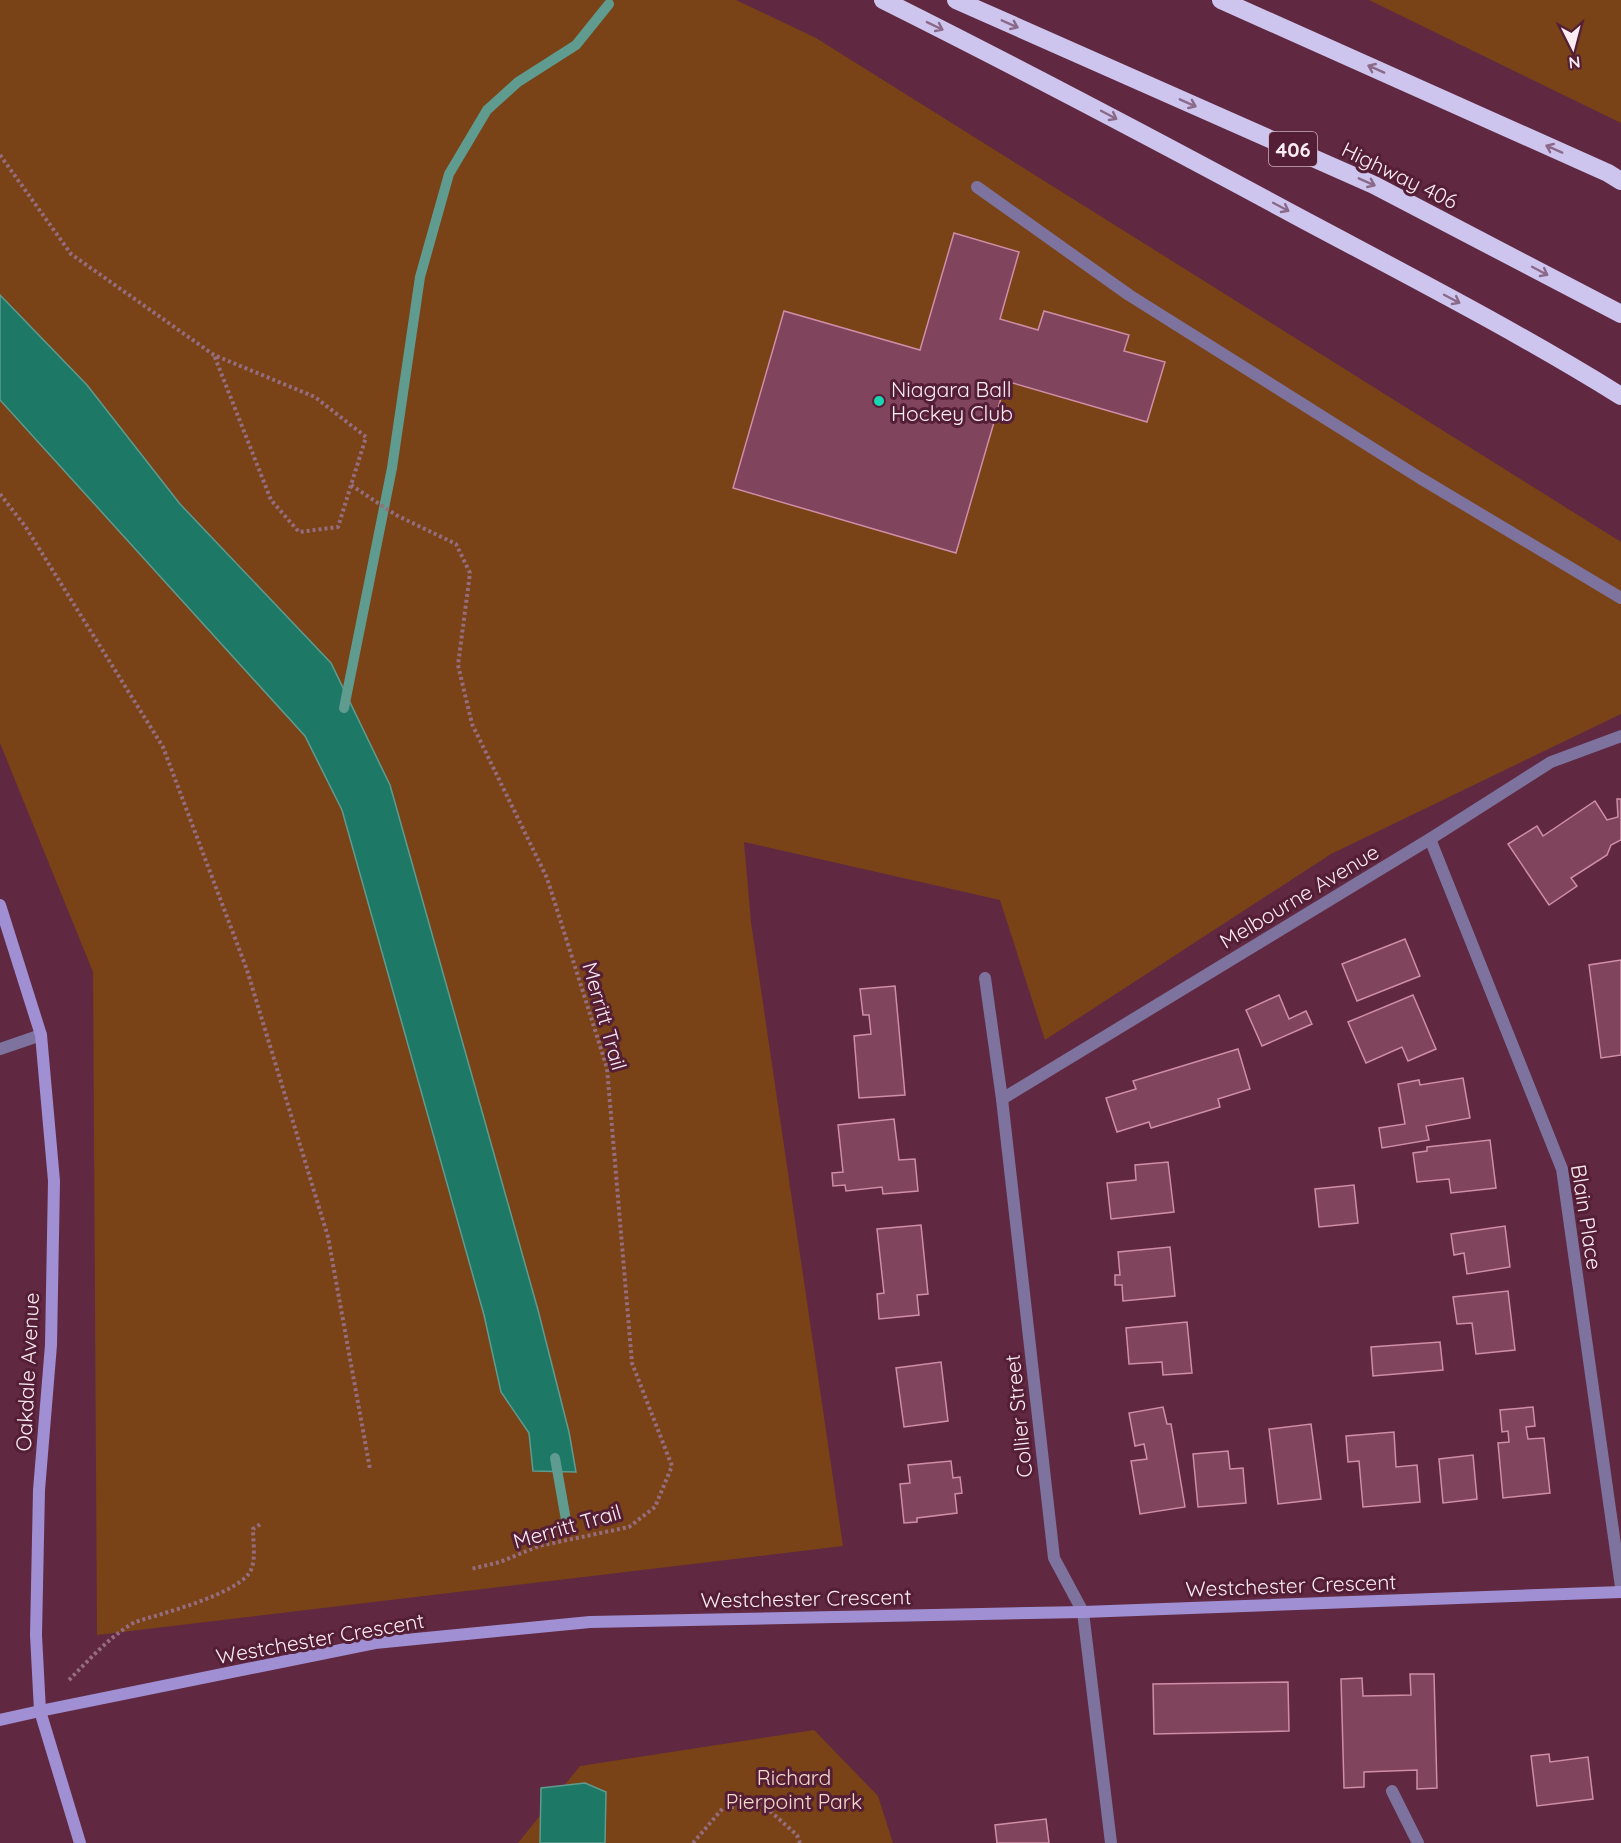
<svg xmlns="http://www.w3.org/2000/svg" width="1621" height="1843" font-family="Quicksand,sans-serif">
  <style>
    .green { fill: #794217 }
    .water { fill: #1d7865; stroke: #609b8f; stroke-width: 1.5 }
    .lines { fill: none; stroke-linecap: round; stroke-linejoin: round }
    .stream { stroke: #609b8f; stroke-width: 10 }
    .building { fill: #80455d; stroke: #cf8da6; stroke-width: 1.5 }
    .path { stroke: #966d7e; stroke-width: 4; stroke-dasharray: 3 3; stroke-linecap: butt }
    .lane { stroke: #7d739e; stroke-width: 12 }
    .street { stroke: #7d739e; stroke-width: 12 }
    .secondary { stroke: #a08fd3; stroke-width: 12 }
    .highway { stroke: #cec5ef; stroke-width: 18 }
    .oneway { stroke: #8b6989 }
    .poi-dot { fill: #19d5b2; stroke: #541e36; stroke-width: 2 }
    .labels { text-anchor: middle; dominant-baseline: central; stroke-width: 6; stroke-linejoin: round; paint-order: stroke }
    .shield { fill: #541e36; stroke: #c9aeb9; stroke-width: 1.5 }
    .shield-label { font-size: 20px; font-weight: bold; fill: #fbecf1 }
    .street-label { font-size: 21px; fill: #fbecf1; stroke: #541e36 }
    .poi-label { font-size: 21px; fill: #fbecf1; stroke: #541e36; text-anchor: start }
    .park-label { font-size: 21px; fill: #f3daca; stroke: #541e36 }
  </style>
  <rect width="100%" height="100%" fill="#602941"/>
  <g class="green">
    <path d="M0,0H736L816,38L1621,542V714L1331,854L1045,1040L1000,900L744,842L751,922L843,1546L97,1635L93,972L0,743Z"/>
    <path d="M1369,0H1621V123Z"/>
    <path d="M814,1730L878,1796L893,1843H518L580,1766Z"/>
  </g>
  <g class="water">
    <path d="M0,295L87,385L180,504L331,663L390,785L538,1310L569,1432L576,1472L533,1471L529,1433L501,1392L484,1315L342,810L305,736L0,400Z"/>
    <path d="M585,1783L606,1792L605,1843H540L541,1788Z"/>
  </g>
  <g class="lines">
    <g class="stream">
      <path d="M344,708L392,468L420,277L449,174L487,110L518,82L576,45L609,4"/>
      <path d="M555,1458L566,1520"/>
    </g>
  </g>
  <g class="building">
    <path d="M954,233L1019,252L1000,319L1038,330L1044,311L1129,335L1124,351L1165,362L1147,422L1006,381L956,553L733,488L784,311L920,350Z"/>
    <path d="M1617,799H1621V840L1611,845L1607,855L1571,878L1577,886L1549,905L1508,844L1537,826L1543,836L1595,801L1607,820L1618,817Z"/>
    <path d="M1405,939L1420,976L1357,1001L1342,964Z"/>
    <path d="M1621,960V1055L1601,1058L1589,965Z"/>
    <path d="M895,986L905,1095L859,1098L854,1036L871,1034L869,1015H863L860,989Z"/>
    <path d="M1279,995L1289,1019L1306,1011L1312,1024L1262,1046L1246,1010Z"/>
    <path d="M1413,995L1436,1049L1408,1061L1402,1047L1366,1063L1348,1022Z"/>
    <path d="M1238,1049L1250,1089L1218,1099L1220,1107L1151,1128L1149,1122L1117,1132L1106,1098L1136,1089L1133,1081Z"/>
    <path d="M1463,1078L1470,1118L1426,1126L1429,1140L1382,1148L1379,1128L1405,1124L1398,1084L1419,1080L1420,1085Z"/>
    <path d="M894,1119L899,1160L915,1159L918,1191L883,1194L882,1187L846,1191L845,1185L833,1186L832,1173L843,1172L838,1125Z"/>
    <path d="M1490,1140L1496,1188L1451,1193L1449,1179L1417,1182L1413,1153L1427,1151V1147Z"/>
    <path d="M1168,1162L1174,1212L1111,1219L1107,1183L1136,1180L1135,1165Z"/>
    <path d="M1354,1185L1358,1223L1319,1227L1315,1189Z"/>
    <path d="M921,1225L928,1294L917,1295L919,1315L879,1319L877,1294L884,1293L877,1229Z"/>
    <path d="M1505,1226L1510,1267L1467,1274L1464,1253L1454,1255L1451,1234Z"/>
    <path d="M1170,1247L1175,1296L1123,1301L1122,1285H1115V1275H1120L1118,1252Z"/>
    <path d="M1508,1291L1515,1350L1476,1354L1472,1323L1457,1324L1453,1297Z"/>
    <path d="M1187,1322L1192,1373L1163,1375L1162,1362L1129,1364L1126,1328Z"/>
    <path d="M1440,1342L1443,1370L1373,1376L1371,1347Z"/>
    <path d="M941,1362L948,1421L904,1427L896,1368Z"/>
    <path d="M1163,1407L1167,1424H1171L1185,1507L1140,1514L1131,1461L1147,1459L1144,1444L1135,1446L1129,1413Z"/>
    <path d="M1533,1407L1535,1426L1526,1427L1528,1439L1544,1438L1550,1493L1503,1498L1498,1443L1509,1442L1508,1431L1502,1432L1500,1410Z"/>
    <path d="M1311,1424L1321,1499L1278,1504L1269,1429Z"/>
    <path d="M1394,1432L1396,1467L1417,1465L1420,1502L1363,1507L1359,1461L1348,1462L1346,1436Z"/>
    <path d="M1228,1451L1230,1469L1243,1468L1246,1503L1198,1507L1193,1454Z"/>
    <path d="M1473,1455L1477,1499L1443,1503L1439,1459Z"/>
    <path d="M951,1461L953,1478L960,1477L962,1493L955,1494L957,1513L917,1518V1522L904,1523L900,1484L910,1483L908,1465Z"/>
    <path d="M1410,1674H1434L1437,1788L1417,1789V1770L1364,1772V1787L1344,1788L1341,1679L1362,1678L1363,1696L1411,1695Z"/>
    <path d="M1288,1682L1289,1731L1154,1734L1153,1684Z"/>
    <path d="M1549,1754L1550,1762L1588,1757L1593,1799L1537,1806L1531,1756Z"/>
    <path d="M1046,1819L1049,1843H997L995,1825Z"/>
  </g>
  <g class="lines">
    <g class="path">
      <path d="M0,155L71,254L214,355L315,397L366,437L338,527L299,532L271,500L214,355"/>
      <path d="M351,485L396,515L456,544L470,573L458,665L472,724L547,878L607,1068L632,1363L672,1466L655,1507L629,1527L539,1546L500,1562L471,1569"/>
      <path d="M0,494L25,526L163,747L247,970L328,1237L370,1469"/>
      <path d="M69,1680C90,1659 109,1637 135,1622C160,1614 240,1594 251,1570C256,1558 253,1542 253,1529L262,1523"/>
      <path d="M693,1843L723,1808L762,1804L797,1835L800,1843"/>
    </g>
    <path class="lane" d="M1392,1791L1418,1843"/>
    <g class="street">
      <path d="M977,187L1129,295L1420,478L1621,598"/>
      <path d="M1430,839L1562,1169L1621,1587"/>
      <path d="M985,978L1002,1099L1054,1558L1083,1612L1111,1843"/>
      <path d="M0,1049L41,1035"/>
      <path d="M1002,1099L1430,839L1551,762L1621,736"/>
    </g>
    <g class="secondary">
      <path d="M0,905L41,1035L54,1181L51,1345L39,1490L36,1635L40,1711L80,1843"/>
      <path d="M0,1720L40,1711L375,1643L590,1622L1083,1612L1621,1592"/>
    </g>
    <g class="highway">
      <path d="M883,0C1025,71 1165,145 1304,220C1411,277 1518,332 1621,396"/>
      <path d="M956,0L1374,185L1621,314"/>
      <path d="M1221,0L1608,173L1621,181"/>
    </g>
  </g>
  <defs><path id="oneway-shaft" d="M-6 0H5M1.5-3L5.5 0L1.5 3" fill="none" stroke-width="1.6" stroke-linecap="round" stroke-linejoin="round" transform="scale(1.5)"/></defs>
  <g class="oneway">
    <use href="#oneway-shaft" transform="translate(1010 24) rotate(24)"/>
    <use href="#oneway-shaft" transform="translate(935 26) rotate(26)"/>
    <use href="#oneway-shaft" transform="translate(1376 69) rotate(-156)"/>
    <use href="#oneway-shaft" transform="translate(1188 103) rotate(24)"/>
    <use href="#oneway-shaft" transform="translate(1109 115) rotate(28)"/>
    <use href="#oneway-shaft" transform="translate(1554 149) rotate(-156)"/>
    <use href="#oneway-shaft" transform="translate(1367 182) rotate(24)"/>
    <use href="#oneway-shaft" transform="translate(1281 207) rotate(28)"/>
    <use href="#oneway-shaft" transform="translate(1540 271) rotate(28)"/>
    <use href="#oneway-shaft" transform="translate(1452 299) rotate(28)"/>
  </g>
  <circle class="poi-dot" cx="879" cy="401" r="6"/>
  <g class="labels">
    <rect class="shield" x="1269" y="132" width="48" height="34" rx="4.5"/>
    <g class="shield-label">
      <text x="1293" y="149">406</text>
    </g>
    <g class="street-label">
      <text transform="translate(1400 175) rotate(26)">Highway 406</text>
      <text transform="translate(1299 896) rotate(-31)">Melbourne Avenue</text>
      <text transform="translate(605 1016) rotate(74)">Merritt Trail</text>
      <text transform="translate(1587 1217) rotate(81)">Blain Place</text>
      <text transform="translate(27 1372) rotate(-87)">Oakdale Avenue</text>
      <text transform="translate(1018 1416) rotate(-96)">Collier Street</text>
      <text transform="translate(567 1526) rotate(-16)">Merritt Trail</text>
      <text transform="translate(1291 1585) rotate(-2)">Westchester Crescent</text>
      <text transform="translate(806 1598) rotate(-1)">Westchester Crescent</text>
      <text transform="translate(320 1638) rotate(-10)">Westchester Crescent</text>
    </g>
    <g class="poi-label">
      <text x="891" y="389">Niagara Ball<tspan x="891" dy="24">Hockey Club</tspan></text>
    </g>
    <g class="park-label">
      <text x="794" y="1777">Richard<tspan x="794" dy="24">Pierpoint Park</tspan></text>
    </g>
  </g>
  <g transform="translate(1573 48) rotate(174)" stroke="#541e36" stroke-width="4.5" paint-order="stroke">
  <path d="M0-4.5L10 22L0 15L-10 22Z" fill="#fbecf1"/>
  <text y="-9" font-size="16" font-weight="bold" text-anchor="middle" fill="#fbecf1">N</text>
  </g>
</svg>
